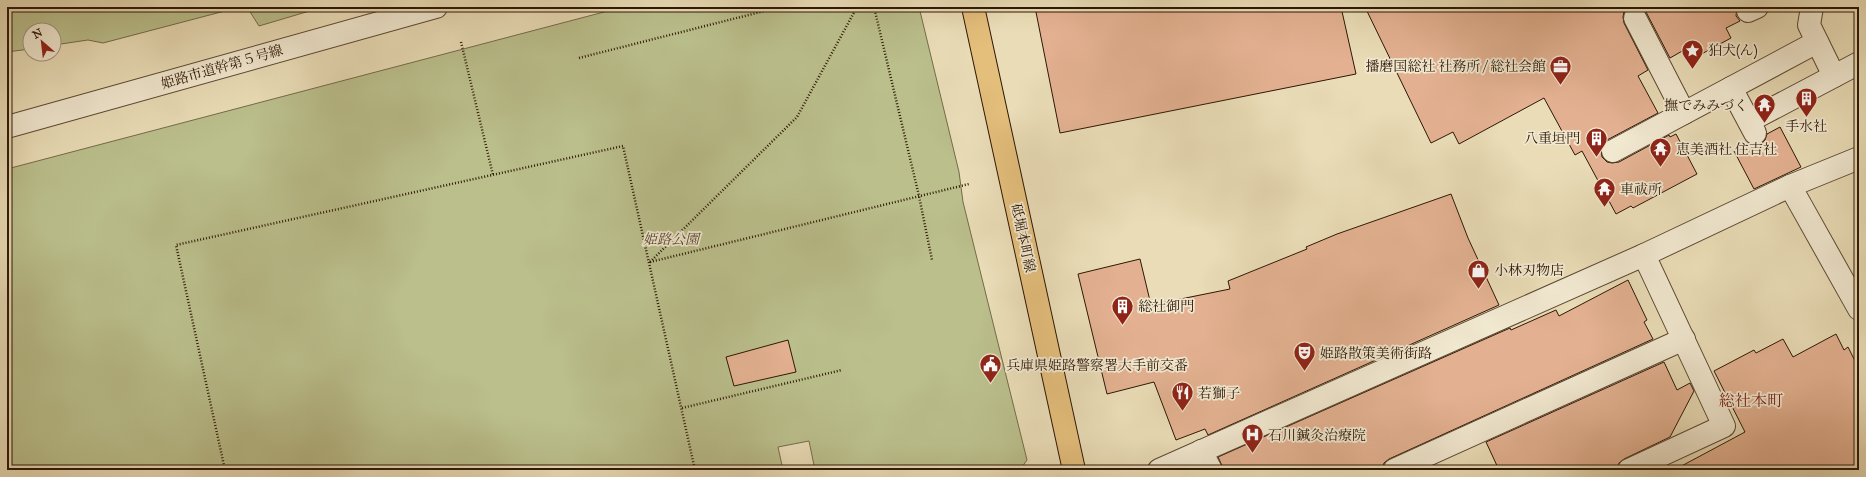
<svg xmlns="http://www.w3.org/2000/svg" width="1866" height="477" font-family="'IM FELL Great Primer','Noto Serif JP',serif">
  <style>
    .green { fill: #babf8c; stroke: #746b49 }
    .building { fill: #e3b191; stroke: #2d1706 }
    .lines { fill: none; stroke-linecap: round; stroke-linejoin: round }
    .minor-casing { stroke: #5c4832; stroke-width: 24 }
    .major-casing { stroke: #2d1706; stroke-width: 24 }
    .path { stroke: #2d1706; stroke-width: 2.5; stroke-dasharray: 1 2; stroke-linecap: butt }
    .minor { stroke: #f1e8d0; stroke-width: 22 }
    .major { stroke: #e4be7b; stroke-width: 22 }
    .labels { text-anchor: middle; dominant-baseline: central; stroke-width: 3.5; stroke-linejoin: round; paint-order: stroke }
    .poi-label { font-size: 14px; fill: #2d1706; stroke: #f1e8d0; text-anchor: start }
    .street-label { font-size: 14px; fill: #2d1706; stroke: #f1e8d0 }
    .park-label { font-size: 14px; font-style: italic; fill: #57492e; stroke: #f1e8d0 }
    .quarter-label { font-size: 16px; fill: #7a1f14; stroke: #f1e8d0 }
  </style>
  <rect width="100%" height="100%" fill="#e9dcb6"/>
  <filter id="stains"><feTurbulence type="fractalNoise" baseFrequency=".005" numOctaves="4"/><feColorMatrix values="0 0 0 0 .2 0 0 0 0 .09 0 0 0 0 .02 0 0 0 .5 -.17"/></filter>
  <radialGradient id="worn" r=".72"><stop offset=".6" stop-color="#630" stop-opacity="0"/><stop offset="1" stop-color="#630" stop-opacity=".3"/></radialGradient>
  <g class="green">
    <path d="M7,7H240L103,43L88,40L54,45V30H30V49L7,52Z"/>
    <path d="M247,7H323L259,26Z"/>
    <path d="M623,7H919L959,172L963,202L1027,460L1020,470H815L809,441L778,447L783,470H7V169Z"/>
  </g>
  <g class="building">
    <path d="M1035,7H1341L1356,74L1060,133Z"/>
    <path d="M1365,7H1629L1624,12L1623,17L1624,23L1648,70L1638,76L1658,113L1607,140L1602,145L1601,150L1602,157L1607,162L1612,163L1619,162L1669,135L1670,137L1676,134L1697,174L1633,208L1631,206L1616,214L1582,151L1575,155L1544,98L1459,144L1453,132L1431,143Z"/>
    <path d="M1640,7H1737L1736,16L1740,21L1726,28L1731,38L1696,57L1691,46L1670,58L1646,12Z"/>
    <path d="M1780,127L1801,167L1754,189L1734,151L1748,144L1754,145L1761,144L1765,140L1767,134Z"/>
    <path d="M1451,194L1468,238L1499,305L1208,435L1205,429L1176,440L1154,382L1107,394L1078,274L1140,259L1151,305L1230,289L1228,281L1307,249L1306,247L1337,234Z"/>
    <path d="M1628,280L1647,320L1644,322L1653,339L1389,459L1384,463L1382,470H1224L1218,457L1510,328L1511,330L1556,310L1559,316Z"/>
    <path d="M1836,334L1844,350L1848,347L1859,369V470H1674L1745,432L1714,371L1754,350L1756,353L1783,339L1793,357Z"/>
    <path d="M788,340L796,372L734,386L726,357Z"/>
    <path d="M1664,362L1677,390L1690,383L1694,391L1670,437L1624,459L1619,463L1617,470H1499L1486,442Z"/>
  </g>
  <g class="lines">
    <defs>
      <g id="minor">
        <path d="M1812,7L1809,25L1834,76"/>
        <path d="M1748,11L1757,7"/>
        <path d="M1635,18L1684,113"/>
        <path d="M1731,88L1755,133"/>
        <path d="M1749,121L1859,63"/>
        <path d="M7,127L436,7"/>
        <path d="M1613,151L1817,42"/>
        <path d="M1790,186L1859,309"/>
        <path d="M1201,451L1211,470"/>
        <path d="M1159,470L1644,255L1790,186L1859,158"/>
        <path d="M1394,470L1684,339"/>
        <path d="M1629,470L1724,426L1644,255"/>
      </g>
      <path id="major" d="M973,7L1074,470"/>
    </defs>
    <use href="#minor" class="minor-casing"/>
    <use href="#major" class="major-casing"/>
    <g class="path">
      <path d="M874,7L919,196L932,260"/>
      <path d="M461,42L493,175"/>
      <path d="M579,58L780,7"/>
      <path d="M650,262L797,117L857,7"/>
      <path d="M650,262L969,184"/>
      <path d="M682,408L842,370"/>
      <path d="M225,470L176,245L623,146L695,470"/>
    </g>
    <use href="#minor" class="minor"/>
    <use href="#major" class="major"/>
  </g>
  <defs>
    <symbol id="sight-pin" viewBox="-11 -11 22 30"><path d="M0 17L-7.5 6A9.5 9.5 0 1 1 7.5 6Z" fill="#8f2418" stroke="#f1e8d0"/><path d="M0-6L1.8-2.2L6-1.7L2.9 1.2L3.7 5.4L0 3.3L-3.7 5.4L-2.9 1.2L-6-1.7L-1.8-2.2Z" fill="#fff"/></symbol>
    <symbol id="office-pin" viewBox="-11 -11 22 30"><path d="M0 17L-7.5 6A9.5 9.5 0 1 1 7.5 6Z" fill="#8f2418" stroke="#f1e8d0"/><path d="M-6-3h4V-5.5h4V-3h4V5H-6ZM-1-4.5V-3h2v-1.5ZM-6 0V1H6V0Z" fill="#fff"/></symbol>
    <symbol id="building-pin" viewBox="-11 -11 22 30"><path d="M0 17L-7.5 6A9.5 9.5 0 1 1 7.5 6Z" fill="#8f2418" stroke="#f1e8d0"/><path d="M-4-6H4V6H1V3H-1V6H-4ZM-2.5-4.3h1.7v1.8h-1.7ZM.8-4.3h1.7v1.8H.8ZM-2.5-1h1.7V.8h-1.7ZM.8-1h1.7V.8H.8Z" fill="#fff"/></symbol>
    <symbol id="temple-pin" viewBox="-11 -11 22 30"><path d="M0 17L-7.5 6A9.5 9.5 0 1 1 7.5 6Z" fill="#8f2418" stroke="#f1e8d0"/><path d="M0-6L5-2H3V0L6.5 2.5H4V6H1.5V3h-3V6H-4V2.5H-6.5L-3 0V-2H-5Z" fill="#fff"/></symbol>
    <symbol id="shop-pin" viewBox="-11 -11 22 30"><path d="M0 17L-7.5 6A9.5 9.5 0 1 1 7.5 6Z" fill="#8f2418" stroke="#f1e8d0"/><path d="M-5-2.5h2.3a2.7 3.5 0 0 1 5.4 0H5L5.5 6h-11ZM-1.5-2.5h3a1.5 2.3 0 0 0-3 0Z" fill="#fff"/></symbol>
    <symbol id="theatre-pin" viewBox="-11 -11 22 30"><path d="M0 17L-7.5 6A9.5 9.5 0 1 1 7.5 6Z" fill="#8f2418" stroke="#f1e8d0"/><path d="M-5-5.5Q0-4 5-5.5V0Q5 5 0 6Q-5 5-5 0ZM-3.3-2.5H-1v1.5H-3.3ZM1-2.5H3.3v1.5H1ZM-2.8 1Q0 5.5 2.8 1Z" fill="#fff"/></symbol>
    <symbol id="civic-pin" viewBox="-11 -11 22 30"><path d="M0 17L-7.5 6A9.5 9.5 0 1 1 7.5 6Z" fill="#8f2418" stroke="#f1e8d0"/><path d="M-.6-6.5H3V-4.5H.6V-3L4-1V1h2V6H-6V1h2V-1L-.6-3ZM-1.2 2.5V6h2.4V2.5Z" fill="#fff"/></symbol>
    <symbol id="restaurant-pin" viewBox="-11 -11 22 30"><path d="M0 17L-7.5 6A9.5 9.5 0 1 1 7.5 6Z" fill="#8f2418" stroke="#f1e8d0"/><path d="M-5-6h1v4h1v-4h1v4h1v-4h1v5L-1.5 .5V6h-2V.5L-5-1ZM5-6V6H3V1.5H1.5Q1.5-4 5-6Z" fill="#fff"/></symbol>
    <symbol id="hospital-pin" viewBox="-11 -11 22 30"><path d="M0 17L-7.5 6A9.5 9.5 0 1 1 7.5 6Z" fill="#8f2418" stroke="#f1e8d0"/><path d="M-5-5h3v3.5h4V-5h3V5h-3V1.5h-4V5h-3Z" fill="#fff"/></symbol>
  </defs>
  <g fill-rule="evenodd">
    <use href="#sight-pin" x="1680" y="38" width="25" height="34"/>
    <use href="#office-pin" x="1548" y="54" width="25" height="34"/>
    <use href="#building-pin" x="1794" y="86" width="25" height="34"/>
    <use href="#temple-pin" x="1752" y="92" width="25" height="34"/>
    <use href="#building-pin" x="1584" y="126" width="25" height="34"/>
    <use href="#temple-pin" x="1648" y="136" width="25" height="34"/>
    <use href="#temple-pin" x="1592" y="176" width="25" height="34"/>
    <use href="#shop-pin" x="1466" y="258" width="25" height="34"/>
    <use href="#building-pin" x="1110" y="294" width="25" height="34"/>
    <use href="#theatre-pin" x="1292" y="340" width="25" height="34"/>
    <use href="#civic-pin" x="978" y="352" width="25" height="34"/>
    <use href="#restaurant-pin" x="1170" y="380" width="25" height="34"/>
    <use href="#hospital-pin" x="1240" y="422" width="25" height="34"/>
  </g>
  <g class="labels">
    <g class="poi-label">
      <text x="1708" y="50">狛犬(ん)</text>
      <text x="1546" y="66" text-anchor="end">播磨国総社 社務所 / 総社会館</text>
      <text x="1748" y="105" text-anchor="end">撫でみみづく</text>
      <text x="1806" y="126" text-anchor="middle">手水社</text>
      <text x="1580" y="138" text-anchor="end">八重垣門</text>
      <text x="1676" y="149">恵美酒社 住吉社</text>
      <text x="1620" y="189">車祓所</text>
      <text x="1494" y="270">小林刃物店</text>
      <text x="1138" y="306">総社御門</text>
      <text x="1320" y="353">姫路散策美術街路</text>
      <text x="1006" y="365">兵庫県姫路警察署大手前交番</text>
      <text x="1198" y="393">若獅子</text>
      <text x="1268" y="435">石川鍼灸治療院</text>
    </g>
    <g class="street-label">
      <text transform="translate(222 67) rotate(-16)">姫路市道幹第５号線</text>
      <text transform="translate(1023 238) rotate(78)">砥堀本町線</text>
    </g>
    <g class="park-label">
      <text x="671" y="239">姫路公園</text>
    </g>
    <g class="quarter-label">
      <text x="1751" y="400">総社本町</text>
    </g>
  </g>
  <rect width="1866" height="477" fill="none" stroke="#e9dcb6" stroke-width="24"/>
  <rect x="8" y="8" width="1850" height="461" fill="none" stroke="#2d1706" stroke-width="2"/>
  <rect x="12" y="12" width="1842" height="453" fill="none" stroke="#2d1706"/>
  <g transform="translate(42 42) rotate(332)"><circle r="19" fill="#f1e8d0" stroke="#a3947f"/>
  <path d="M0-3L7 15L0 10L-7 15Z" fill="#8f2418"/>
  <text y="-6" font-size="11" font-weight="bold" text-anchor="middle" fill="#2d1706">N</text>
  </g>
  <rect width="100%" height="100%" filter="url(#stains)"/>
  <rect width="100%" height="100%" fill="url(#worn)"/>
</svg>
